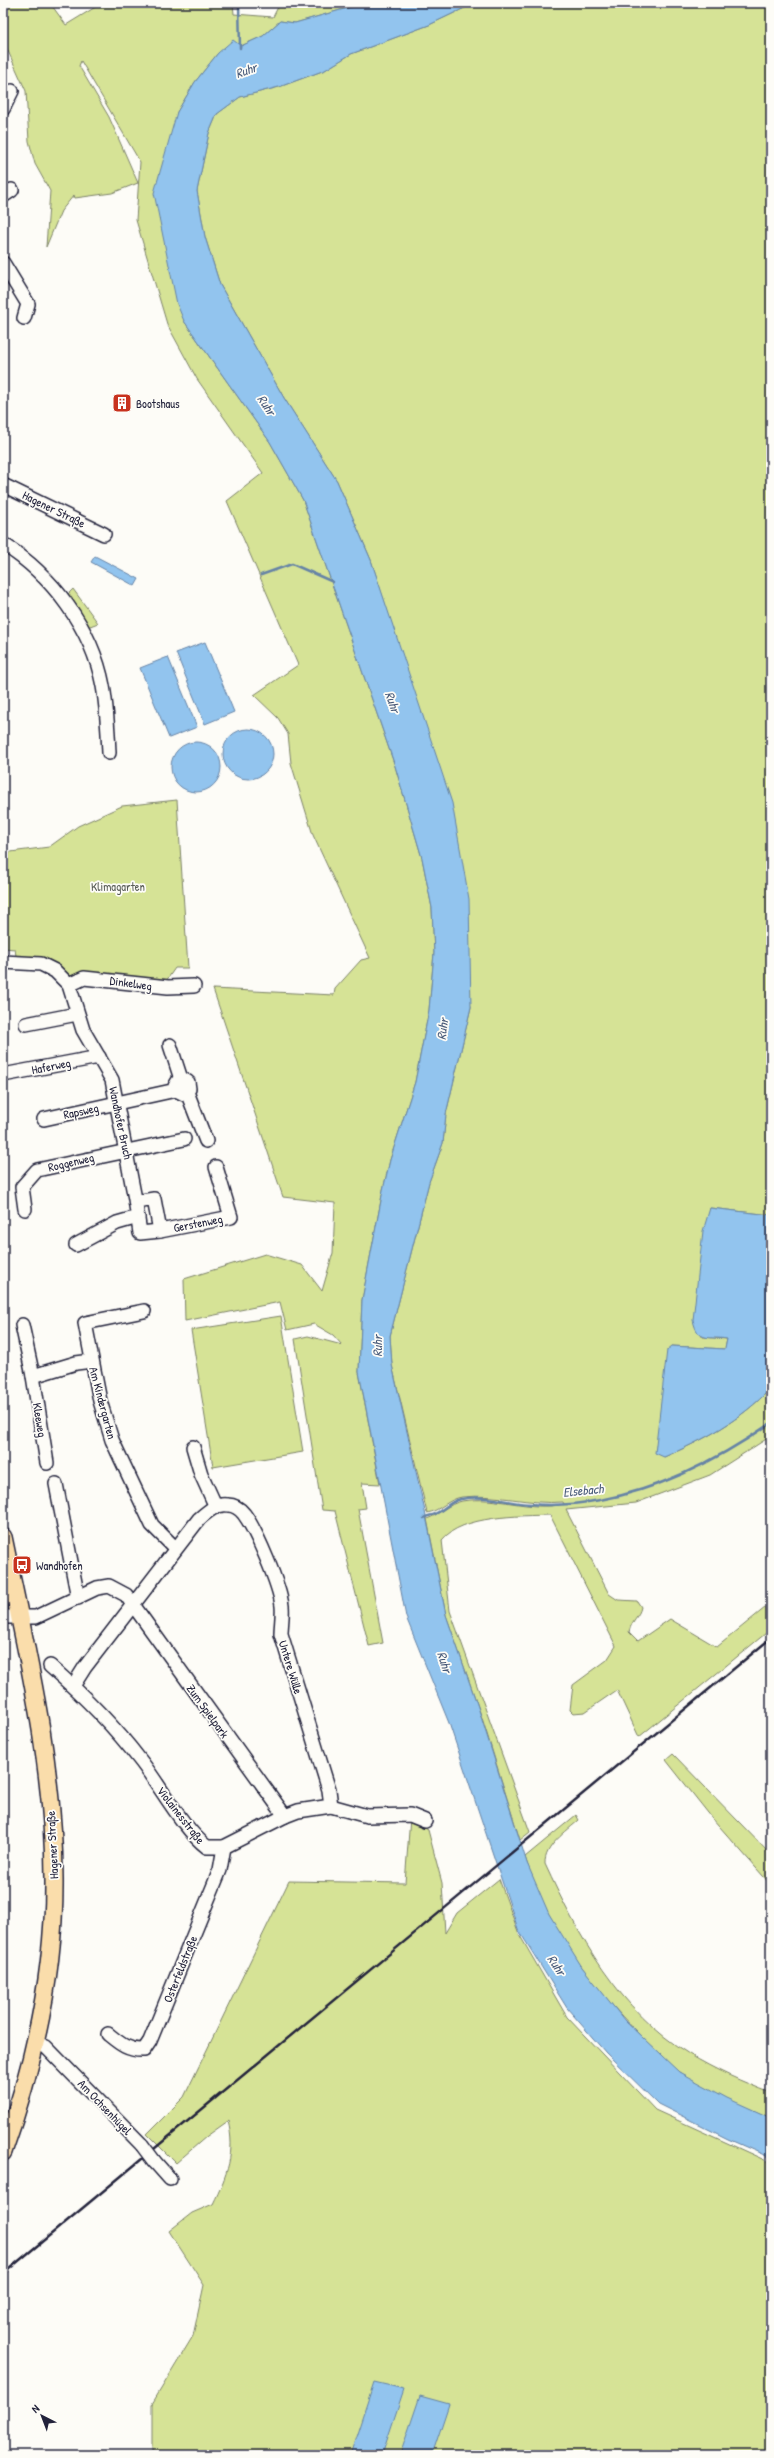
<svg xmlns="http://www.w3.org/2000/svg" width="774" height="2458" font-family="'Patrick Hand',sans-serif">
  <style>
    .green { fill: #d6e396; stroke: #7c8268 }
    .water { fill: #92c4ee; stroke: #6583a6 }
    .lines { fill: none; stroke-linecap: round; stroke-linejoin: round }
    .stream { stroke: #6583a6; stroke-width: 2.5 }
    .minor-casing { stroke: #22223b; stroke-width: 16 }
    .major-casing { stroke: #22223b; stroke-width: 20 }
    .minor { stroke: #fdfcf7; stroke-width: 13 }
    .major { stroke: #faddab; stroke-width: 17 }
    .rail { stroke: #22223b; stroke-width: 2.5 }
    .minor-bridge-casing { stroke: #22223b; stroke-width: 16; stroke-linecap: butt }
    .minor-bridge { stroke: #fdfcf7; stroke-width: 13 }
    .labels { text-anchor: middle; dominant-baseline: central; stroke-width: 3.5; stroke-linejoin: round; paint-order: stroke }
    .poi-label { font-size: 12px; fill: #22223b; stroke: #fdfcf7; text-anchor: start }
    .street-label { font-size: 12px; fill: #22223b; stroke: #fdfcf7 }
    .park-label { font-size: 12px; fill: #585c56; stroke: #fdfcf7 }
    .water-label { font-size: 13px; font-style: italic; fill: #495b7a; stroke: #fdfcf7 }
  </style>
  <rect width="100%" height="100%" fill="#fdfcf7"/>
  <filter id="ink" filterUnits="userSpaceOnUse"><feTurbulence type="fractalNoise" baseFrequency=".025" numOctaves="2"/><feDisplacementMap in="SourceGraphic" scale="8" xChannelSelector="R" yChannelSelector="G"/><feConvolveMatrix kernelMatrix="1 2 1 2 8 2 1 2 1" color-interpolation-filters="sRGB"/></filter>
  <g filter="url(#ink)">
    <g class="green">
      <path d="M3,3H50L66,25L102,3H233L234,14L273,17L279,5L275,3H365L295,23L280,21L263,36L241,46L218,53L195,82L177,112L184,321L270,442L303,500L395,766L422,858L432,908L434,953L429,1010L415,1082L390,1160L383,1190L362,1300L359,1372L380,1484L362,1483L366,1508L358,1509L383,1643L369,1646L335,1511L322,1510L295,1339L308,1336L342,1345L333,1335L314,1324L287,1330L280,1302L185,1321L184,1279L265,1254L302,1265L322,1291L333,1253L335,1203L283,1197L213,989L334,995L335,989L361,960L370,958L313,835L291,763L288,734L278,718L254,695L298,665L227,501L263,473L197,379L167,324L136,220L140,162L81,61L79,66L109,117L138,183L112,193L75,198L74,195L61,211L46,247L50,191L35,164L29,141L26,91L3,40Z"/>
      <path d="M475,3H771V1215L710,1208L702,1337L727,1339L725,1349L672,1346L664,1457C704,1440 741,1420 771,1388V1436L710,1475L636,1503L566,1510L609,1594L618,1600L637,1601L641,1607C639,1617 632,1619 629,1632L638,1641L670,1619L717,1647L771,1603V1629L639,1737L617,1690L585,1712L573,1713L570,1710L573,1685L607,1660L616,1646L550,1515C520,1516 462,1515 442,1540L450,1611L530,1832L520,1840L482,1718L446,1615L427,1519C440,1514 448,1504 462,1501C496,1495 530,1512 564,1504L563,1502C529,1505 496,1493 462,1497C448,1499 440,1511 427,1513L392,1365L390,1336L429,1182L443,1143L446,1114L471,1007L395,635L371,560L337,481L284,398L220,285L205,237L197,191L209,133L217,114L240,97L279,87L325,70L351,54L429,25Z"/>
      <path d="M73,589L98,623L85,628L64,598Z"/>
      <path d="M177,800L188,968H175L164,984L71,978L40,957L16,956L15,949L3,948V853L49,847L78,826L122,806Z"/>
      <path d="M281,1316L303,1452L213,1467L191,1330Z"/>
      <path d="M673,1754L771,1855V1885L712,1818L666,1760Z"/>
      <path d="M576,1815L579,1820C567,1831 544,1846 545,1864C578,1936 619,2011 689,2054C715,2070 743,2082 771,2093V2118C741,2105 704,2091 679,2072C669,2065 661,2055 652,2047C598,1995 547,1929 525,1857Z"/>
      <path d="M410,1818L428,1830L442,1883L445,1933L457,1913L499,1879L519,1934L567,2017L655,2110L771,2163V2455H152V2404L193,2336L204,2285L169,2231L192,2213L213,2204C227,2175 236,2153 228,2121L207,2136L176,2163L147,2134L184,2097L289,1881L405,1883Z"/>
    </g>
    <g class="water">
      <path d="M365,3H475L429,25L351,54L325,70L279,87L240,97L217,114L209,133L197,191L205,237L220,285L284,398L337,481L371,560L452,803L469,899L471,1007L446,1114L443,1143L429,1182L390,1336L392,1365L426,1516L446,1615L478,1707L527,1863L549,1914L582,1967L625,2021L679,2072L727,2098L771,2118V2158L728,2139L658,2104L606,2053L567,2008L518,1929L449,1723L406,1617L359,1372L362,1300L383,1190L390,1160L415,1082L429,1010L434,953L432,908L422,858L395,766L303,500L270,442L184,321L177,304L154,193L177,112L195,82L218,53L233,40L241,46L263,36L280,21L295,23Z"/>
      <path d="M95,556L139,579L135,586L91,562Z"/>
      <path d="M205,642L234,712L205,724L176,653Z"/>
      <path d="M168,657L197,727L169,738L140,668Z"/>
      <circle cx="248" cy="754" r="25"/>
      <circle cx="196" cy="767" r="25"/>
      <path d="M710,1208L771,1215V1388C741,1420 704,1440 664,1457L655,1453L667,1350L672,1346L725,1349L727,1339C709,1336 698,1343 693,1320L703,1231Z"/>
      <path d="M374,2382L404,2389L382,2455H350Z"/>
      <path d="M420,2396L449,2404L432,2455H400Z"/>
    </g>
    <g class="lines">
      <g class="stream">
        <path d="M239,3L240,48"/>
        <path d="M261,575L292,564L333,582"/>
        <path d="M424,1518C427,1515 431,1516 435,1514C444,1510 450,1501 461,1499C484,1494 508,1503 530,1504C552,1506 579,1504 600,1500C661,1489 721,1458 771,1423"/>
      </g>
      <defs>
        <g id="minor">
          <path d="M3,109L12,91"/>
          <path d="M3,196L12,190"/>
          <path d="M3,263L28,304L24,318"/>
          <path d="M3,485L104,534"/>
          <path d="M3,544C52,575 92,628 103,686C107,708 108,730 109,753"/>
          <path d="M3,962L41,964L55,971L69,985L83,1030L112,1080L135,1199L142,1201L154,1199L160,1231L140,1233L135,1199"/>
          <path d="M69,985L84,978L168,987L194,986"/>
          <path d="M26,1024L77,1014"/>
          <path d="M170,1045L181,1079"/>
          <path d="M3,1075L99,1057"/>
          <path d="M187,1092L206,1141"/>
          <path d="M44,1119L176,1090L184,1094L189,1089L188,1082L183,1079L178,1081L175,1086L176,1090"/>
          <path d="M25,1209L22,1187L37,1170L184,1139"/>
          <path d="M160,1231L231,1217L216,1167"/>
          <path d="M76,1245L117,1223L138,1217"/>
          <path d="M144,1311L85,1323L100,1401L112,1440L152,1525L175,1548"/>
          <path d="M22,1325L33,1376L76,1363L92,1361"/>
          <path d="M33,1376L47,1463"/>
          <path d="M193,1447L201,1474L216,1507"/>
          <path d="M56,1484L78,1598"/>
          <path d="M3,1617H36L97,1588L109,1586L126,1595L285,1816"/>
          <path d="M50,1666C82,1694 114,1726 140,1760C160,1785 183,1829 207,1847H224L285,1816L298,1811L331,1806L367,1816L410,1815L425,1821"/>
          <path d="M73,1686L85,1667L199,1519C207,1512 217,1503 228,1505C234,1505 240,1509 244,1514C256,1530 280,1586 282,1606C283,1615 281,1625 281,1634L329,1790L331,1806"/>
          <path d="M108,2034C119,2043 128,2051 144,2050L150,2041L220,1870L224,1847"/>
          <path d="M35,2042L46,2047L142,2145"/>
          <path d="M154,2161L170,2179"/>
        </g>
        <path id="major" d="M3,1537C26,1649 54,1763 54,1878C55,1971 34,2065 3,2152"/>
      </defs>
      <use href="#minor" class="minor-casing"/>
      <use href="#major" class="major-casing"/>
      <use href="#minor" class="minor"/>
      <use href="#major" class="major"/>
      <path class="rail" d="M3,2274L771,1638"/>
      <defs>
        <path id="minor-bridge" d="M142,2145L154,2161"/>
      </defs>
      <use href="#minor-bridge" class="minor-bridge-casing"/>
      <use href="#minor-bridge" class="minor-bridge"/>
    </g>
  </g>
  <defs>
    <symbol id="building-square" viewBox="-11 -11 22 22"><rect x="-9" y="-9" width="18" height="18" rx="4" fill="#c8321e" stroke="#fdfcf7"/><path d="M-4-6H4V6H1V3H-1V6H-4ZM-2.5-4.3h1.7v1.8h-1.7ZM.8-4.3h1.7v1.8H.8ZM-2.5-1h1.7V.8h-1.7ZM.8-1h1.7V.8H.8Z" fill="#fff"/></symbol>
    <symbol id="bus-square" viewBox="-11 -11 22 22"><rect x="-9" y="-9" width="18" height="18" rx="4" fill="#c8321e" stroke="#fdfcf7"/><path d="M-5-6H5V4H4V6H2V4H-2V6H-4V4H-5ZM-3.5-4V0h7V-4ZM-3.5 1.2v1.5H-2V1.2ZM2 1.2v1.5H3.5V1.2Z" fill="#fff"/></symbol>
  </defs>
  <g fill-rule="evenodd">
    <use href="#building-square" x="111" y="392" width="22" height="22"/>
    <use href="#bus-square" x="11" y="1554" width="22" height="22"/>
  </g>
  <g class="labels">
    <g class="poi-label">
      <text x="136" y="403">Bootshaus</text>
      <text x="36" y="1565">Wandhofen</text>
    </g>
    <g class="street-label">
      <text transform="translate(54 509) rotate(26)">Hagener Straße</text>
      <text transform="translate(131 983) rotate(8)">Dinkelweg</text>
      <text transform="translate(51 1066) rotate(-11)">Haferweg</text>
      <text transform="translate(81 1111) rotate(-12)">Rapsweg</text>
      <text transform="translate(121 1123) rotate(78)">Wandhofer Bruch</text>
      <text transform="translate(71 1162) rotate(-13)">Roggenweg</text>
      <text transform="translate(198 1223) rotate(-11)">Gerstenweg</text>
      <text transform="translate(103 1403) rotate(75)">Am Kindergarten</text>
      <text transform="translate(40 1420) rotate(81)">Kleeweg</text>
      <text transform="translate(291 1667) rotate(73)">Untere Wülle</text>
      <text transform="translate(208 1711) rotate(54)">Zum Spielpark</text>
      <text transform="translate(181 1815) rotate(52)">Violainesstraße</text>
      <text transform="translate(52 1845) rotate(-93)">Hagener Straße</text>
      <text transform="translate(180 1969) rotate(-68)">Osterfeldstraße</text>
      <text transform="translate(105 2107) rotate(46)">Am Ochsenhügel</text>
    </g>
    <g class="park-label">
      <text x="118" y="886">Klimagarten</text>
    </g>
    <g class="water-label">
      <text transform="translate(246 70) rotate(-19)">Ruhr</text>
      <text transform="translate(267 405) rotate(56)">Ruhr</text>
      <text transform="translate(393 702) rotate(71)">Ruhr</text>
      <text transform="translate(442 1029) rotate(-83)">Ruhr</text>
      <text transform="translate(377 1346) rotate(-90)">Ruhr</text>
      <text transform="translate(583 1490) rotate(-6)">Elsebach</text>
      <text transform="translate(445 1662) rotate(72)">Ruhr</text>
      <text transform="translate(557 1965) rotate(56)">Ruhr</text>
    </g>
  </g>
  <rect width="774" height="2458" fill="none" stroke="#fdfcf7" stroke-width="16"/>
  <rect x="8" y="8" width="758" height="2442" fill="none" stroke="#22223b" stroke-width="1.5" filter="url(#ink)"/>
  <g transform="translate(42 2416) rotate(318)" stroke="#fdfcf7" stroke-width="3" paint-order="stroke">
  <path d="M0-3L7 15L0 10L-7 15Z" fill="#22223b"/>
  <text y="-6" font-size="11" font-weight="bold" text-anchor="middle" fill="#22223b">N</text>
  </g>
</svg>
